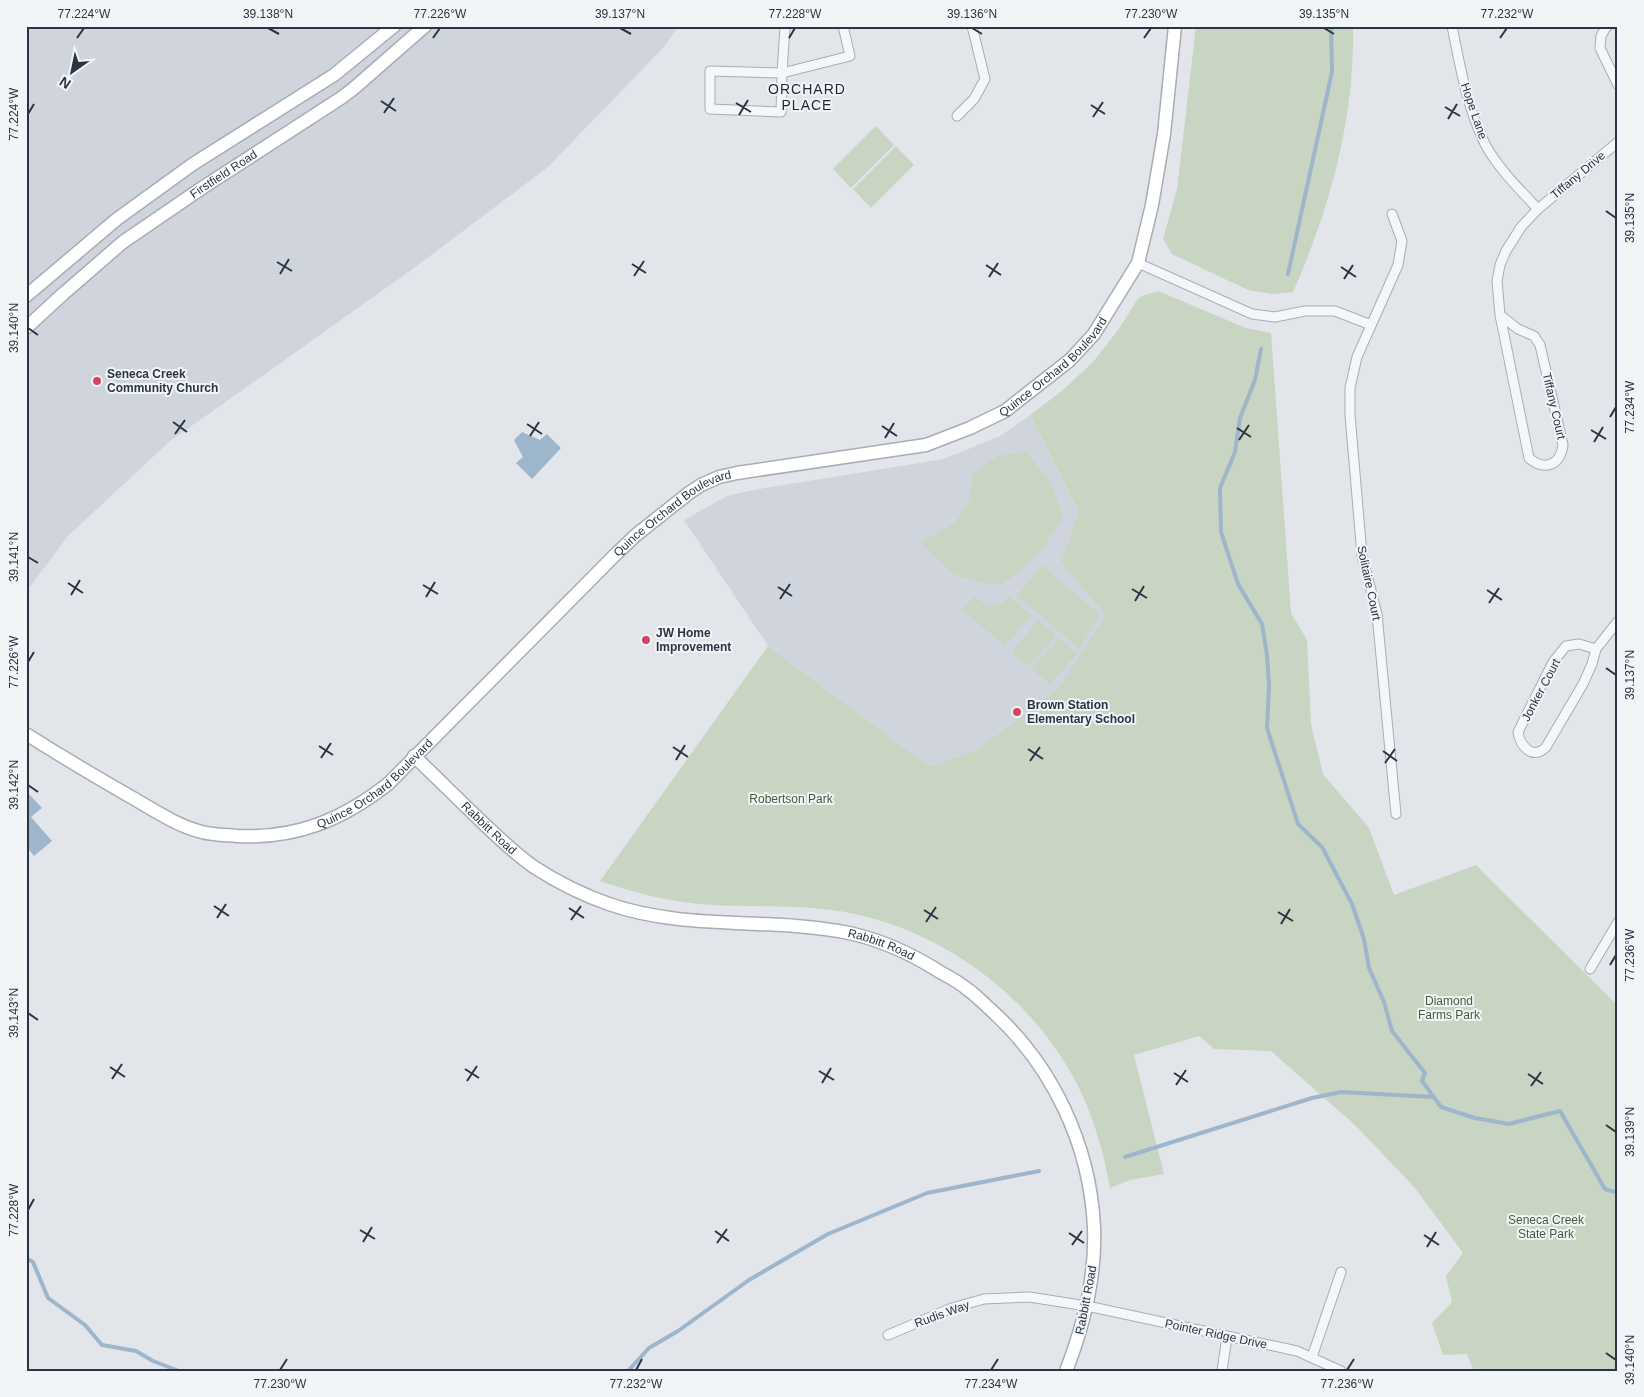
<svg xmlns="http://www.w3.org/2000/svg" width="1644" height="1397" font-family="Helvetica,sans-serif">
  <style>
    .built { fill: #d0d5dd }
    .green { fill: #c8d5c3 }
    .water { fill: #9db6cb }
    .lines { fill: none; stroke-linecap: round; stroke-linejoin: round }
    .stream { stroke: #9db6cb; stroke-width: 4 }
    .street-casing { stroke: #a7adb5; stroke-width: 11 }
    .secondary-casing { stroke: #a7adb5; stroke-width: 15 }
    .street { stroke: #f5f6f9; stroke-width: 9 }
    .secondary { stroke: #fff; stroke-width: 12 }
    .ticks { fill: none; stroke: #2a3443; stroke-width: 2 }
    .poi-dot { fill: #d04663; stroke: #f2f5f8; stroke-width: 2 }
    .labels { text-anchor: middle; dominant-baseline: central; stroke-width: 4; stroke-linejoin: round; paint-order: stroke }
    .street-label { font-size: 12px; fill: #2a3443; stroke: #f2f5f8 }
    .poi-label { font-size: 12px; font-weight: bold; fill: #2a3443; stroke: #f2f5f8; text-anchor: start }
    .park-label { font-size: 12px; fill: #415f37; stroke: #f2f5f8 }
    .neighbourhood-label { font-size: 14px; letter-spacing: 1px; fill: #1c2534; stroke: #f2f5f8 }
    .neatline { fill: none; stroke: #2a3443; stroke-width: 2 }
    .ticks-label { font-size: 12px; text-anchor: middle; fill: #2a3443 }
  </style>
  <rect width="100%" height="100%" fill="#e2e6eb"/>
  <g class="built">
    <path d="M26,26H679L664,47L548,167L410,271L169,442L68,536L26,592Z"/>
    <path d="M1030,415L1245,846L946,779L768,646L684,520L727,496L753,490L944,459L1000,436Z"/>
  </g>
  <g class="green">
    <path d="M1196,26H1353C1355,118 1330,209 1293,292L1272,294L1248,290L1172,254L1163,239L1177,189Z"/>
    <path d="M876,126L894,145L851,188L833,169Z"/>
    <path d="M896,146L914,165L871,208L853,189Z"/>
    <path d="M1158,291L1246,328L1271,333L1291,613L1307,640L1311,724L1323,774L1369,828L1394,895L1476,865L1618,1006V1371H1474L1467,1354L1443,1355L1432,1323L1452,1302L1446,1276L1463,1253L1415,1188L1356,1126L1271,1051L1214,1049L1199,1036L1134,1055L1164,1174L1130,1180L1110,1188C1103,1148 1091,1108 1071,1073C1022,987 930,923 832,910C788,904 743,908 699,904C665,901 632,892 600,881L768,646L930,767L975,751L1058,690L1106,615L1061,562L1079,513L1030,415L1063,390L1093,362L1118,330L1139,297Z"/>
    <path d="M1026,451L1051,483L1063,517L1039,553L1017,574L1002,584L984,583L955,575L920,542L955,523L970,498L973,472L998,456Z"/>
    <path d="M1042,565L1099,614L1080,649L1017,596Z"/>
    <path d="M975,596L987,606L1002,603L1008,596L1032,615L1005,646L962,610Z"/>
    <path d="M1038,620L1056,635L1029,666L1012,652Z"/>
    <path d="M1059,638L1077,654L1050,684L1031,669Z"/>
  </g>
  <g class="water">
    <path d="M522,432L540,440L547,434L561,448L532,479L516,463L523,457L514,440Z"/>
    <path d="M29,794L42,808L31,817L52,841L34,856L26,846V797Z"/>
  </g>
  <g class="lines">
    <g class="stream">
      <path d="M1288,274L1332,72L1331,26"/>
      <path d="M1261,349L1255,380L1240,418L1235,452L1220,488L1221,532L1238,584L1262,624L1267,655L1269,685L1267,728L1298,824L1322,847L1352,904L1364,939L1369,968L1384,1002L1392,1031L1425,1073L1422,1081L1441,1107L1475,1118L1509,1124L1560,1111L1605,1189L1618,1193"/>
      <path d="M1125,1157L1312,1098L1341,1092L1433,1097"/>
      <path d="M26,1258L33,1262L48,1298L85,1325L102,1345L136,1351L153,1361L179,1371"/>
      <path d="M628,1371L649,1348L678,1331L749,1280L828,1234L927,1193L1039,1171"/>
    </g>
    <defs>
      <g id="street">
        <path d="M785,26L782,73L850,56L843,26"/>
        <path d="M1452,26C1460,66 1467,107 1485,144C1497,167 1520,190 1538,209"/>
        <path d="M1608,26L1606,27L1601,36L1600,48L1618,85"/>
        <path d="M710,71L782,73L781,112L710,109Z"/>
        <path d="M957,116L974,99L985,79L972,26"/>
        <path d="M1392,214L1402,241L1398,265L1357,357L1350,388V415L1362,555L1377,614L1396,814"/>
        <path d="M1138,263L1252,314L1275,317L1305,311H1335L1371,325"/>
        <path d="M1500,315L1518,329L1534,336L1540,345L1563,445C1560,466 1544,471 1529,458L1500,315L1497,281L1500,265L1506,251L1521,227L1538,209L1618,142"/>
        <path d="M1596,649L1579,644L1566,646L1553,662L1518,732C1520,746 1533,761 1546,747L1583,684L1592,664L1596,649L1618,621"/>
        <path d="M1590,969L1618,922"/>
        <path d="M888,1335L952,1308L984,1299L1029,1297L1087,1306L1297,1351L1341,1371"/>
        <path d="M1312,1357L1341,1272"/>
        <path d="M1222,1371L1227,1337"/>
      </g>
      <g id="secondary">
        <path d="M26,296L117,219L193,164L334,75L394,26"/>
        <path id="s1" d="M26,328L63,294L123,242L202,188L341,98L353,89L425,26"/>
        <path id="s2" d="M26,734C61,756 96,777 131,797C154,810 177,826 202,832C213,835 226,835 237,836C296,839 342,820 388,784L617,553L636,535L689,493L701,485L719,477L737,473L926,445L970,428L1005,411L1070,360L1094,334L1138,263L1152,205L1164,134L1175,26"/>
        <path id="s3" d="M414,756C437,778 459,800 482,822C499,838 515,854 534,867C557,882 583,895 609,904C686,931 770,917 849,933C881,940 912,954 940,972C949,977 959,982 967,989C976,995 983,1003 991,1010C1052,1065 1090,1144 1094,1227C1096,1277 1084,1325 1066,1371"/>
      </g>
    </defs>
    <use href="#street" class="street-casing"/>
    <use href="#secondary" class="secondary-casing"/>
    <use href="#street" class="street"/>
    <use href="#secondary" class="secondary"/>
  </g>
  <path class="ticks" d="M268,28L279,34M620,28L631,34M972,28L982,34M1324,28L1334,34M77,38L84,28M433,38L440,28M789,38L795,28M1144,38L1151,28M1500,38L1507,28M381,101L396,111M736,103L751,112M1091,105L1105,114M1445,107L1460,116M384,113L394,98M28,114L34,104M739,115L748,100M1093,117L1103,102M1448,119L1457,104M1606,211L1616,218M277,262L292,271M632,264L646,273M986,265L1001,275M1341,267L1356,277M280,274L289,259M634,276L644,261M989,277L998,263M1344,279L1353,265M28,328L38,335M1610,417L1616,407M173,422L187,432M527,424L542,434M882,426L897,436M1237,428L1251,437M1591,430L1606,439M175,434L185,420M530,436L539,422M885,438L894,423M1239,440L1249,425M1594,442L1603,427M28,557L38,563M68,583L83,593M423,585L438,594M778,587L792,596M1132,589L1147,598M1487,590L1502,600M71,595L80,580M426,597L435,582M780,599L790,584M1135,601L1144,586M1489,603L1499,588M28,662L34,652M1606,668L1616,675M319,746L333,755M673,747L688,757M1028,749L1043,759M1383,751L1397,761M321,758L331,743M676,760L685,745M1030,761L1040,747M1385,763L1395,749M28,785L38,792M214,906L229,916M569,908L584,918M924,910L938,919M1278,912L1293,921M217,918L226,904M571,920L581,906M926,922L936,907M1281,924L1290,909M1610,965L1616,955M28,1013L38,1020M110,1067L125,1077M465,1069L479,1078M819,1071L834,1080M1174,1073L1188,1082M1528,1074L1543,1084M112,1079L122,1064M467,1081L477,1066M822,1083L831,1068M1176,1085L1186,1070M1531,1086L1541,1072M1606,1125L1616,1132M28,1210L34,1199M360,1230L375,1239M715,1231L729,1241M1069,1233L1084,1243M1424,1235L1439,1245M363,1242L372,1227M717,1243L727,1229M1072,1245L1082,1231M1427,1247L1436,1232M1606,1353L1616,1360M280,1370L287,1359M636,1370L642,1359M991,1370L998,1359M1347,1370L1354,1359"/>
  <g class="poi-dot">
    <circle cx="97" cy="381" r="5"/>
    <circle cx="646" cy="640" r="5"/>
    <circle cx="1017" cy="712" r="5"/>
  </g>
  <g class="labels">
    <g class="street-label">
      <text transform="translate(1474 111) rotate(71)">Hope Lane</text>
      <text stroke="none"><textPath href="#s1" startOffset="251">Firstfield Road</textPath></text>
      <text transform="translate(1578 175) rotate(-40)">Tiffany Drive</text>
      <text stroke="none"><textPath href="#s2" startOffset="1215">Quince Orchard Boulevard</textPath></text>
      <text transform="translate(1554 406) rotate(77)">Tiffany Court</text>
      <text stroke="none"><textPath href="#s2" startOffset="795">Quince Orchard Boulevard</textPath></text>
      <text transform="translate(1369 583) rotate(78)">Solitaire Court</text>
      <text transform="translate(1541 690) rotate(-62)">Jonker Court</text>
      <text stroke="none"><textPath href="#s2" startOffset="390">Quince Orchard Boulevard</textPath></text>
      <text stroke="none"><textPath href="#s3" startOffset="104">Rabbitt Road</textPath></text>
      <text stroke="none"><textPath href="#s3" startOffset="524">Rabbitt Road</textPath></text>
      <text transform="translate(1086 1300) rotate(-79)">Rabbitt Road</text>
      <text transform="translate(942 1314) rotate(-20)">Rudis Way</text>
      <text transform="translate(1216 1334) rotate(12)">Pointer Ridge Drive</text>
    </g>
    <g class="poi-label">
      <text x="107" y="374">Seneca Creek<tspan x="107" dy="14">Community Church</tspan></text>
      <text x="656" y="633">JW Home<tspan x="656" dy="14">Improvement</tspan></text>
      <text x="1027" y="705">Brown Station<tspan x="1027" dy="14">Elementary School</tspan></text>
    </g>
    <g class="park-label">
      <text x="791" y="799">Robertson Park</text>
      <text x="1449" y="1001">Diamond<tspan x="1449" dy="14">Farms Park</tspan></text>
      <text x="1546" y="1220">Seneca Creek<tspan x="1546" dy="14">State Park</tspan></text>
    </g>
    <g class="neighbourhood-label">
      <text x="807" y="89">ORCHARD<tspan x="807" dy="16">PLACE</tspan></text>
    </g>
  </g>
  <rect width="1644" height="1397" fill="none" stroke="#f2f5f8" stroke-width="55"/>
  <g transform="translate(72 72) rotate(213)" stroke="#f2f5f8" stroke-width="4" paint-order="stroke">
  <path d="M0-4L9 19L0 12L-9 19Z" fill="#2a3443"/>
  <text y="-8" font-size="14" font-weight="bold" text-anchor="middle" fill="#2a3443">N</text>
  </g>
  <rect x="28" y="28" width="1588" height="1342" class="neatline"/>
  <g class="ticks-label">
    <text x="84" y="18">77.224°W</text>
    <text x="268" y="18">39.138°N</text>
    <text x="440" y="18">77.226°W</text>
    <text x="620" y="18">39.137°N</text>
    <text x="795" y="18">77.228°W</text>
    <text x="972" y="18">39.136°N</text>
    <text x="1151" y="18">77.230°W</text>
    <text x="1324" y="18">39.135°N</text>
    <text x="1507" y="18">77.232°W</text>
    <text transform="translate(14 114) rotate(-90)" y="4">77.224°W</text>
    <text transform="translate(1630 218) rotate(-90)" y="4">39.135°N</text>
    <text transform="translate(14 328) rotate(-90)" y="4">39.140°N</text>
    <text transform="translate(1630 407) rotate(-90)" y="4">77.234°W</text>
    <text transform="translate(14 557) rotate(-90)" y="4">39.141°N</text>
    <text transform="translate(14 662) rotate(-90)" y="4">77.226°W</text>
    <text transform="translate(1630 675) rotate(-90)" y="4">39.137°N</text>
    <text transform="translate(14 785) rotate(-90)" y="4">39.142°N</text>
    <text transform="translate(1630 955) rotate(-90)" y="4">77.236°W</text>
    <text transform="translate(14 1013) rotate(-90)" y="4">39.143°N</text>
    <text transform="translate(1630 1132) rotate(-90)" y="4">39.139°N</text>
    <text transform="translate(14 1210) rotate(-90)" y="4">77.228°W</text>
    <text transform="translate(1630 1360) rotate(-90)" y="4">39.140°N</text>
    <text x="280" y="1388">77.230°W</text>
    <text x="636" y="1388">77.232°W</text>
    <text x="991" y="1388">77.234°W</text>
    <text x="1347" y="1388">77.236°W</text>
  </g>
</svg>
